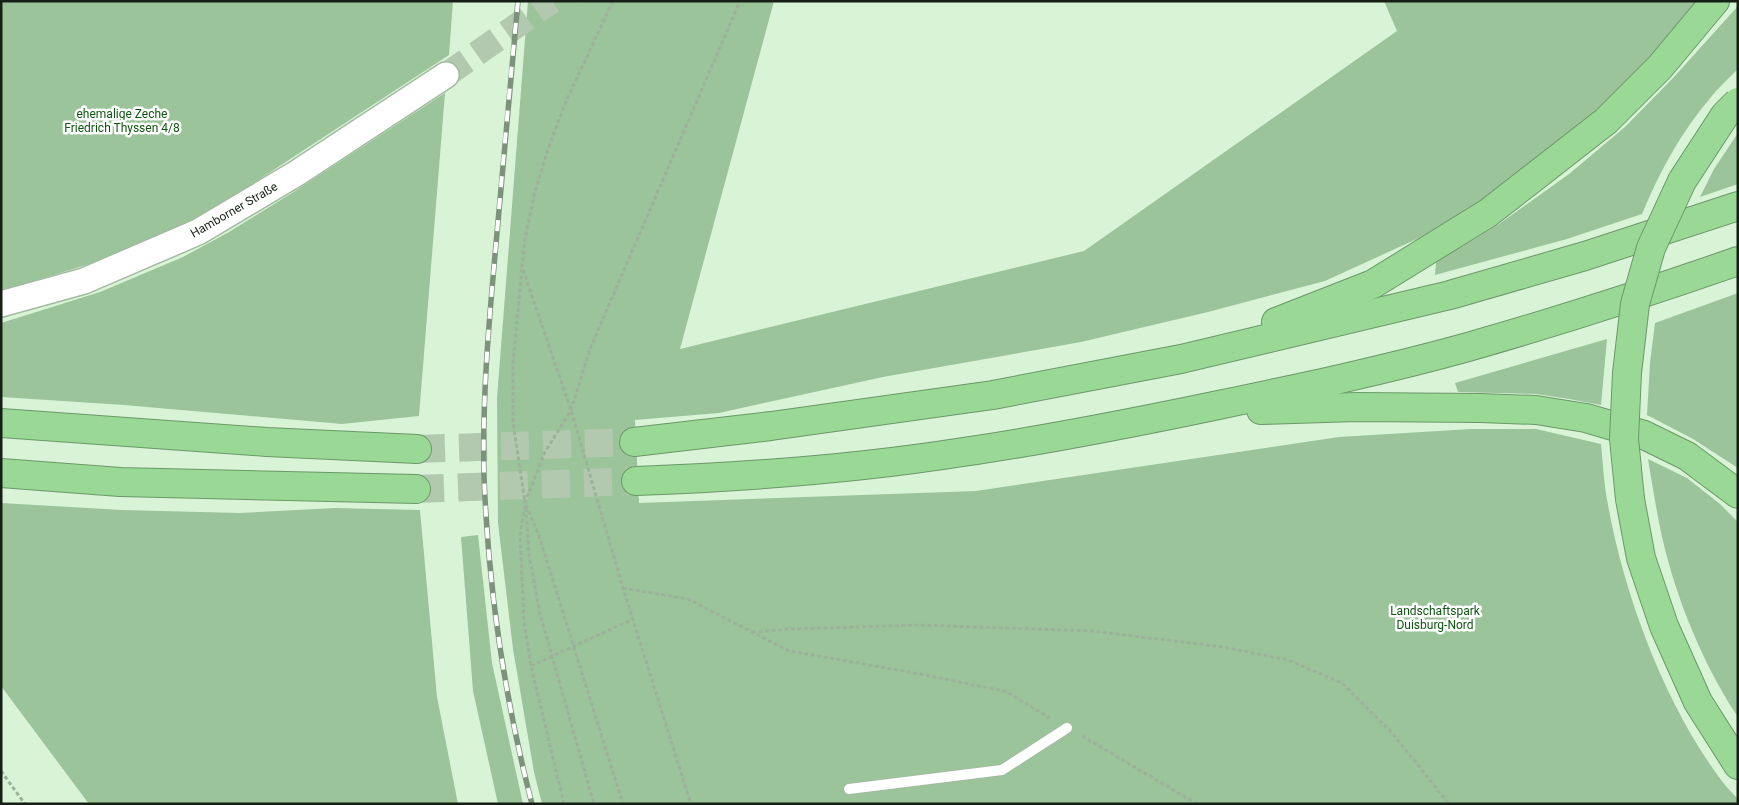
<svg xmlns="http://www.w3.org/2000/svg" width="1739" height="805" font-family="Roboto,sans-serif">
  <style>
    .green { fill: #9cc49a }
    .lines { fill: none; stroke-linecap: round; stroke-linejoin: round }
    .tertiary-tunnel { stroke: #b2c9b0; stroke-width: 25; stroke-dasharray: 25 12; stroke-linecap: butt }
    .motorway-tunnel { stroke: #b2c9b0; stroke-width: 28; stroke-dasharray: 28 14; stroke-linecap: butt }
    .service-casing { stroke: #a2bba1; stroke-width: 12 }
    .tertiary-casing { stroke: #a2bba1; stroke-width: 28 }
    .motorway-casing { stroke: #6b9868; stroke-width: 30 }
    .path { stroke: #9db29b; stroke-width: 3; stroke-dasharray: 4 2.5; stroke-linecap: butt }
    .service { stroke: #fff; stroke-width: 10 }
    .tertiary { stroke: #fff; stroke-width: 25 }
    .motorway { stroke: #99d995; stroke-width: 28 }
    .rail-casing { stroke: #7e917d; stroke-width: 5.5 }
    .rail { stroke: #fff; stroke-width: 4; stroke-dasharray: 11; stroke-linecap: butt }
    .motorway-bridge-casing { stroke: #6b9868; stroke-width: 30; stroke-linecap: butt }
    .motorway-bridge { stroke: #99d995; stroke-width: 28 }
    .labels { text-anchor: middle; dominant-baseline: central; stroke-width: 5; stroke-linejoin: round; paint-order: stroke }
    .park-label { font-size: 12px; fill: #0d5510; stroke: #fff }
    .street-label { font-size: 12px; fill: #151f15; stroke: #fff }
  </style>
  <rect width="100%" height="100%" fill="#d9f3d7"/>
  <g class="green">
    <path d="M1,1H453L449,55L208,213L109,258L1,291Z"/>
    <path d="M528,1H578V3L580,1H774L680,349L1084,251L1397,31L1384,1H1702L1602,111L1484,201L1419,238L1325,281L1208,312L1081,342L883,377L719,413L635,420L639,503L976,491L1339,437L1471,429H1536L1601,444C1603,464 1604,485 1608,505C1624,594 1663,699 1716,773C1722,782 1730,791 1738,799V804H542L534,772L513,649L498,523L497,398Z"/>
    <path d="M1738,6V69C1729,78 1719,87 1711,97C1681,132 1659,173 1642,214L1567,239L1435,275L1436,262L1499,224L1569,174L1625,127L1673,78Z"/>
    <path d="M445,93L419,416L342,424L124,405L1,397V323L100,292L183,257L229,232L292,193Z"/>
    <path d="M1738,133V184L1700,197L1714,169Z"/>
    <path d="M1738,293V468L1693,439L1647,415L1650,363L1655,323Z"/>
    <path d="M1607,339L1601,405L1569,399L1536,394L1458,392L1455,383Z"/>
    <path d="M1648,459L1687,478L1720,504L1738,522V717C1709,674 1683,615 1669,564C1659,530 1654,494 1648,459Z"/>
    <path d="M1,503L122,510L240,513L335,508L420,510L437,697L458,804H89L1,686Z"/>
    <path d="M478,535L492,663L523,804H498L473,691L461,537Z"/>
  </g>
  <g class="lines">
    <path class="tertiary-tunnel" d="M446,75L552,1"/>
    <g class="motorway-tunnel">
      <path d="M417,449L634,442"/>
      <path d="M416,489L636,481"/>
    </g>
    <defs>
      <path id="service" d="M849,789L1002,770L1067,728"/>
      <path id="tertiary" d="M1,304L84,281L198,232L297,173L446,75"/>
      <g id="motorway">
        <path d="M1276,322L1373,284L1488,213L1606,121L1660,67L1715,1"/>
        <path d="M1261,410L1357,407L1480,408L1536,410L1586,418L1644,435L1687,456L1738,494"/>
        <path d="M1,423L267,442L417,449"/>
        <path d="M634,442L771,426L993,395L1181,359L1450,295L1585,256L1738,206"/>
        <path d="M1,473L120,482L416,489"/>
        <path d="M636,481C746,477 855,469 963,452C1046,440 1127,424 1209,407C1295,389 1382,371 1468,347C1559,321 1649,292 1738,261"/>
        <path d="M1630,499L1641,558L1664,626L1698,702L1738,765"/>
      </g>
    </defs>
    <use href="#service" class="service-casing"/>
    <use href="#tertiary" class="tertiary-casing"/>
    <use href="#motorway" class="motorway-casing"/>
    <g class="path">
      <path d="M613,1L566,101L548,149L534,195L525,239L522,267L571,410L623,588L691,804"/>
      <path d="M522,269L513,363V422L525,502"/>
      <path d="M526,505L539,536L623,804"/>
      <path d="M526,508L529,555L540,614L594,804"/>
      <path d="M623,588L688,599L789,651L904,671L1005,691L1050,718"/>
      <path d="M752,632L792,629L920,625L1093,631L1223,647L1288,660L1342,683L1392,733L1449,804"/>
      <path d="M531,666L633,619"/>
      <path d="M1082,736L1197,804"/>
      <path d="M1,771L25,804"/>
      <path d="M564,804L531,666L524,621L520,536L525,502L545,452L571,410L590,349L740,1"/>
    </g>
    <use href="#service" class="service"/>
    <use href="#tertiary" class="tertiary"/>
    <use href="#motorway" class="motorway"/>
    <defs>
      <path id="rail" d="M518,1C510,82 503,163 496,244C489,321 482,398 484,475C488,586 504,696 532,804"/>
    </defs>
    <use href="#rail" class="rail-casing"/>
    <use href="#rail" class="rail"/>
    <defs>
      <path id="motorway-bridge" d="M1630,499L1624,439L1627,373L1635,304L1651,248L1682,181L1725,115L1738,102"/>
    </defs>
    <use href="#motorway-bridge" class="motorway-bridge-casing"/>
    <use href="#motorway-bridge" class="motorway-bridge"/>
  </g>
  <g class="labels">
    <g class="park-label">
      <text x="122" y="114">ehemalige Zeche<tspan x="122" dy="14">Friedrich Thyssen 4/8</tspan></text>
      <text x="1435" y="611">Landschaftspark<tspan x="1435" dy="14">Duisburg-Nord</tspan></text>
    </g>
    <g class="street-label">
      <text transform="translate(234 210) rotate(-30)">Hamborner Straße</text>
    </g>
  </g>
  <rect width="1739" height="805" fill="none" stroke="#151f15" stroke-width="5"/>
</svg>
